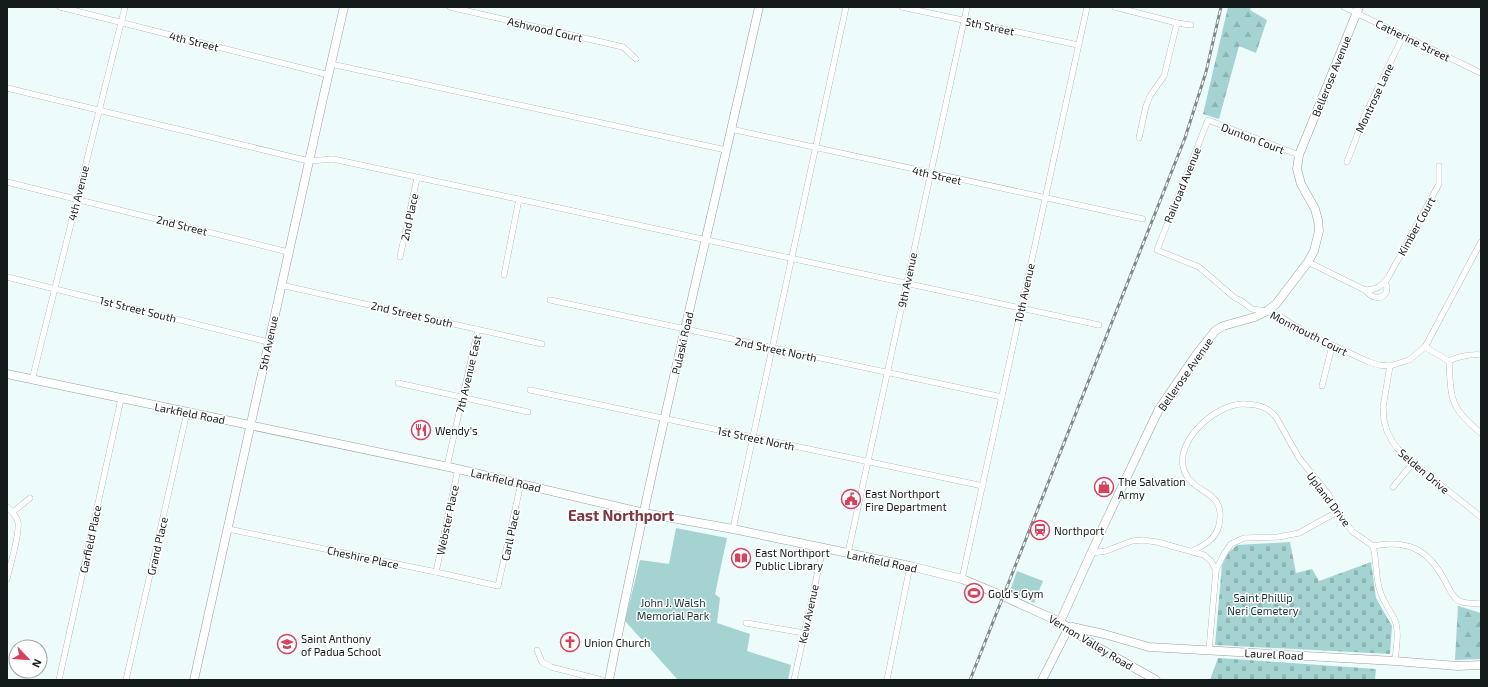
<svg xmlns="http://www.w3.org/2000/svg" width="1488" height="687" font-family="'Exo 2',sans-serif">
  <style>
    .green { fill: #a5d3d2 }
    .forest { fill: url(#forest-firs) }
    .cemetery { fill: url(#cemetery-stones) }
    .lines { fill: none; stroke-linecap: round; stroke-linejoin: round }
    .street-casing { stroke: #93a0a0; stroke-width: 6 }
    .secondary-casing { stroke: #93a0a0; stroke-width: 9 }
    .street { stroke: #fff; stroke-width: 5.5 }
    .secondary { stroke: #fff; stroke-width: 8 }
    .rail-casing { stroke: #7f8989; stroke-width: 3 }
    .rail { stroke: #fff; stroke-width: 1.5; stroke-dasharray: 4.5; stroke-linecap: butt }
    .labels { text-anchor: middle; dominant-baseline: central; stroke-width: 3; stroke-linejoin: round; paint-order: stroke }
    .street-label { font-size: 11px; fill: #151a1a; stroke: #fff }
    .poi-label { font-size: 11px; fill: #151a1a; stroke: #fff; text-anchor: start }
    .park-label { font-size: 11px; fill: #143434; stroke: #fff }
    .district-label { font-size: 15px; font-weight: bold; fill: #7e363f; stroke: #fff }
  </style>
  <defs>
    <pattern id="forest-firs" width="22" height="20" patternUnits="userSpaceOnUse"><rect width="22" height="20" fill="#a5d3d2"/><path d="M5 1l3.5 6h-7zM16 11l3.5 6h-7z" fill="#8db5b4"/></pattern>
    <pattern id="cemetery-stones" width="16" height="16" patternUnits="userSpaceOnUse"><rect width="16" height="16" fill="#a5d3d2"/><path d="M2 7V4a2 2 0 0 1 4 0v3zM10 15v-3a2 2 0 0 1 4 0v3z" fill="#8db5b4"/></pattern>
  </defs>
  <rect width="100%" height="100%" fill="#edfbfb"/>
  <g class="green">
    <path d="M676,528L727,538L715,594L720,598L717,623L750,634L747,651L791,665L788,680H678L625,621L640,560L669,564Z"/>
    <path d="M1017,571L1043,581L1034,603L1010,591Z"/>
  </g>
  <g class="forest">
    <path d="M1228,7H1251L1250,10L1267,20L1256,53L1239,46L1219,119L1203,114Z"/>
    <path d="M1458,606L1481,613V659L1455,660Z"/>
  </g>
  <g class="cemetery">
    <path d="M1290,542L1296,573L1312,569L1319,581L1371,562L1376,598L1392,626L1390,654L1215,645L1222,565L1229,552L1237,545Z"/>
    <path d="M1218,658L1376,669L1375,680H1210Z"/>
  </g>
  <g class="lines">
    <defs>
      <g id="street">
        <path d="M60,7L329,75"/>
        <path d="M450,7L623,47L636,59"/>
        <path d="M902,7L1078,45"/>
        <path d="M1115,7L1177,23L1191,25"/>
        <path d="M1344,7L1481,73"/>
        <path d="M331,64L726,150"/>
        <path d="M7,88L309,161L333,159L1099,325"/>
        <path d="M731,129L1143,219"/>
        <path d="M1139,138L1146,106L1150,96L1164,76L1177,23"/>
        <path d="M1299,155L1208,120L1157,250L1199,267L1235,298L1240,300L1252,309L1267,311L1281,317L1308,334L1369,362L1379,365L1390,366L1409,360L1425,347L1481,242"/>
        <path d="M1347,162L1364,117L1403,36"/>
        <path d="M7,182L288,252"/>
        <path d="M400,257L417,178"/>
        <path d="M1308,262L1365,290C1376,290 1382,286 1388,278L1439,184V166"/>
        <path d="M504,275L519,199"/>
        <path d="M7,277L268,342"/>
        <path d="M281,285L542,344"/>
        <path d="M1365,290C1379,307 1392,291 1385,283"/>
        <path d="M550,300L1002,397"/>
        <path d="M1425,347L1449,361"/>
        <path d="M1449,361C1451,400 1450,408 1481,433"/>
        <path d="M1449,361C1460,356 1469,354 1481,355"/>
        <path d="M1390,366L1383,407L1384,420L1387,431L1392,441L1398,449L1413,463L1481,517"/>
        <path d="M32,380L125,7"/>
        <path d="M398,383L528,412"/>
        <path d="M1322,386L1332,346"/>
        <path d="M530,390L983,486"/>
        <path d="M447,466L478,329"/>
        <path d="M1393,487L1413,463"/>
        <path d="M7,507C12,511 16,516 18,522C20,535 10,565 7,579"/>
        <path d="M13,512L30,498"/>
        <path d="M228,529L436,572L498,586L521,483"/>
        <path d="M733,529L846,7"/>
        <path d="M1373,546C1377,561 1375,576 1380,591C1383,601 1389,609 1394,618C1400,631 1396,648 1395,661"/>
        <path d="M1192,551C1205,545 1216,539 1219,525C1227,489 1192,495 1184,470C1174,441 1216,404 1243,404C1256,404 1267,406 1276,417L1299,458L1329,495L1337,512L1353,532L1373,546C1408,539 1429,550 1445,581C1449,588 1452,597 1459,601C1466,604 1474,603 1481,604"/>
        <path d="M848,553L967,7"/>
        <path d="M1091,553L1106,551L1132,541L1143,540L1157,542L1204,555L1211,561L1216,570"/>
        <path d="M436,572L458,469"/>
        <path d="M962,579L1087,7"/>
        <path d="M746,623L804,633"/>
        <path d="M537,650L542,662L551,667L602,680"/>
        <path d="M1209,650L1216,570L1224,554L1231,544L1244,538L1278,537L1299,533L1337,512"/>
        <path d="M59,680L121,399"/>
        <path d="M126,680L187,412"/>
        <path d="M794,680L823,548"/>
        <path d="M887,680L910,566"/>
      </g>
      <g id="secondary">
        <path d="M7,374L458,469L644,513L733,529L910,566L962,579L996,593L1060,622L1099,648L1156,680"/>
        <path d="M1060,622L1103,527L1159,409L1196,355L1215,331L1223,326L1255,317L1267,311L1276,304L1308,262L1314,251L1319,231L1318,220L1315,209L1301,184L1297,169L1299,155L1359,7"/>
        <path d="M1072,627L1104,634L1149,647L1395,661L1457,666L1481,665"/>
        <path d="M194,680C244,456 292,231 344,7"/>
        <path d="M609,680C653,454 709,231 759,7"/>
        <path d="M1042,680L1069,627"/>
      </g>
    </defs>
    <use href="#street" class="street-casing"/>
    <use href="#secondary" class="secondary-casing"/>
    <use href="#street" class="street"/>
    <use href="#secondary" class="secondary"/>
    <defs>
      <path id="rail" d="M970,680L1185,138L1206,72L1221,7"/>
    </defs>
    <use href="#rail" class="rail-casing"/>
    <use href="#rail" class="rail"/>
  </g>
  <defs>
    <symbol id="restaurant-ring" viewBox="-11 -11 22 22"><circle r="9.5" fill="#fff" stroke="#d4435d" stroke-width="1.5"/><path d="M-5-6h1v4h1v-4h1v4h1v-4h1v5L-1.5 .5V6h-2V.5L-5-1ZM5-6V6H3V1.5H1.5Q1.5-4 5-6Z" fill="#d4435d"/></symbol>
    <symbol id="shop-ring" viewBox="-11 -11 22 22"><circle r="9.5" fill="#fff" stroke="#d4435d" stroke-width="1.5"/><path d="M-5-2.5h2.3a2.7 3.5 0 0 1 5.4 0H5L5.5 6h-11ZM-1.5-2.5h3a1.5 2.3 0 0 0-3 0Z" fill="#d4435d"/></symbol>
    <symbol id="civic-ring" viewBox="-11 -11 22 22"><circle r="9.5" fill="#fff" stroke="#d4435d" stroke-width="1.5"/><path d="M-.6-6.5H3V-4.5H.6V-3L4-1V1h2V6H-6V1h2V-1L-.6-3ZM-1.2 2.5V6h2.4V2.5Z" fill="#d4435d"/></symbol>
    <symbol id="station-ring" viewBox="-11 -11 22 22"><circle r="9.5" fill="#fff" stroke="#d4435d" stroke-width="1.5"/><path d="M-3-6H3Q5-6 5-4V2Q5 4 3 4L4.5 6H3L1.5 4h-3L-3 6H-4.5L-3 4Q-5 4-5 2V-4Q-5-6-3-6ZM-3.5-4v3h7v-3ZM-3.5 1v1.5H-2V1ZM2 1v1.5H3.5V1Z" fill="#d4435d"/></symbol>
    <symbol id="library-ring" viewBox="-11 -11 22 22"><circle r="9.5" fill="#fff" stroke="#d4435d" stroke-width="1.5"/><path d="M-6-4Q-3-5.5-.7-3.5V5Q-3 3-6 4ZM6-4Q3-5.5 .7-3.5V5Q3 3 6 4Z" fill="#d4435d"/></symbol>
    <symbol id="stadium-ring" viewBox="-11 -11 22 22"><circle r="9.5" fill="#fff" stroke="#d4435d" stroke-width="1.5"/><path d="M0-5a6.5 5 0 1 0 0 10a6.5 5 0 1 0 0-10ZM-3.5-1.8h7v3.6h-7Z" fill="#d4435d"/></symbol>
    <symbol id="church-ring" viewBox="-11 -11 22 22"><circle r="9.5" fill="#fff" stroke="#d4435d" stroke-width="1.5"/><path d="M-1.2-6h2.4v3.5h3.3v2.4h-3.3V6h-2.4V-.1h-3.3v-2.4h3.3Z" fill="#d4435d"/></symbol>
    <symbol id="school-ring" viewBox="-11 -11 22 22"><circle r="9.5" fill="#fff" stroke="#d4435d" stroke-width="1.5"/><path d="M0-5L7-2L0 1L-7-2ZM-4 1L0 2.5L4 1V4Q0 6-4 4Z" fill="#d4435d"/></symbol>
  </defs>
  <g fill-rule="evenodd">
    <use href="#restaurant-ring" x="410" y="419" width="22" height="22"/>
    <use href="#shop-ring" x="1093" y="476" width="22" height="22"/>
    <use href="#civic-ring" x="840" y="488" width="22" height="22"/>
    <use href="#station-ring" x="1029" y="519" width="22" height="22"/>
    <use href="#library-ring" x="730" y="547" width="22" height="22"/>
    <use href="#stadium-ring" x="963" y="582" width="22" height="22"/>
    <use href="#church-ring" x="559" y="631" width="22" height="22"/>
    <use href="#school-ring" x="276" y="633" width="22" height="22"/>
  </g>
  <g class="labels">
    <g class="street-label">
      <text transform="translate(990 26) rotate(12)">5th Street</text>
      <text transform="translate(545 29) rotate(13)">Ashwood Court</text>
      <text transform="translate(1413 40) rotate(26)">Catherine Street</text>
      <text transform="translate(194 41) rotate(14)">4th Street</text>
      <text transform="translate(1331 76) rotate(-68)">Bellerose Avenue</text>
      <text transform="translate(1374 98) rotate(-65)">Montrose Lane</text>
      <text transform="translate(1253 138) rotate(21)">Dunton Court</text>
      <text transform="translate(937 175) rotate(13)">4th Street</text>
      <text transform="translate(1182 185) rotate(-68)">Railroad Avenue</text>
      <text transform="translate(78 193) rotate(-76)">4th Avenue</text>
      <text transform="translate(409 217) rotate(-78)">2nd Place</text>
      <text transform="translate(182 225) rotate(14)">2nd Street</text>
      <text transform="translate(1416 226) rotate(-61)">Kimber Court</text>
      <text transform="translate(907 280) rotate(-78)">9th Avenue</text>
      <text transform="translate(1024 293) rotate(-78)">10th Avenue</text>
      <text transform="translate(138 309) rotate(14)">1st Street South</text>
      <text transform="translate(412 314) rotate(13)">2nd Street South</text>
      <text transform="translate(1309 333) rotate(27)">Monmouth Court</text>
      <text transform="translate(268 343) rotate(-78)">5th Avenue</text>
      <text transform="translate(682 343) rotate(-77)">Pulaski Road</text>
      <text transform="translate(776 349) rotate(12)">2nd Street North</text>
      <text transform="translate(468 374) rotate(-77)">7th Avenue East</text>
      <text transform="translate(1185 374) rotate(-55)">Bellerose Avenue</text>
      <text transform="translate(190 413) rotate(11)">Larkfield Road</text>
      <text transform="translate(756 438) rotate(12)">1st Street North</text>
      <text transform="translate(1424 471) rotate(40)">Selden Drive</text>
      <text transform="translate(506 480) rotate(13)">Larkfield Road</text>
      <text transform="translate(1329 499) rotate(53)">Upland Drive</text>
      <text transform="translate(447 520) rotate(-78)">Webster Place</text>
      <text transform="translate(510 535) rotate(-78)">Carll Place</text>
      <text transform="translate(90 539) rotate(-78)">Garfield Place</text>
      <text transform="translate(157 546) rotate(-77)">Grand Place</text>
      <text transform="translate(363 557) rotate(12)">Cheshire Place</text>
      <text transform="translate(882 561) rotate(12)">Larkfield Road</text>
      <text transform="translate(808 614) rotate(-78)">Kew Avenue</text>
      <text transform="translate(1091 642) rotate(31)">Vernon Valley Road</text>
      <text transform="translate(1274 654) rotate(3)">Laurel Road</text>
    </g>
    <g class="poi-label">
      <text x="435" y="430">Wendy's</text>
      <text x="1118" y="481">The Salvation<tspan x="1118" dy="13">Army</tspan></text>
      <text x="865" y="493">East Northport<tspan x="865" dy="13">Fire Department</tspan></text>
      <text x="1054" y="530">Northport</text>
      <text x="755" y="552">East Northport<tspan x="755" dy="13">Public Library</tspan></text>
      <text x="988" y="593">Gold's Gym</text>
      <text x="301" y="638">Saint Anthony<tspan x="301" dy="13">of Padua School</tspan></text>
      <text x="584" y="642">Union Church</text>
    </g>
    <g class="park-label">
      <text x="1263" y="597">Saint Phillip<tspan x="1263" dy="13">Neri Cemetery</tspan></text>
      <text x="673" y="602">John J. Walsh<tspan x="673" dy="13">Memorial Park</tspan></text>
    </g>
    <g class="district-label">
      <text x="621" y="515">East Northport</text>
    </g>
  </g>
  <rect width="1488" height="687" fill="none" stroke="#151a1a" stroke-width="16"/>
  <g transform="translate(28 659) rotate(115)"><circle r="19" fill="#ffffff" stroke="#a1a3a3"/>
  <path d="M0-3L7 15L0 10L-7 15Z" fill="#d4435d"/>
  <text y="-6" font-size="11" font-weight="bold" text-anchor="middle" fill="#151a1a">N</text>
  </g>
</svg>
